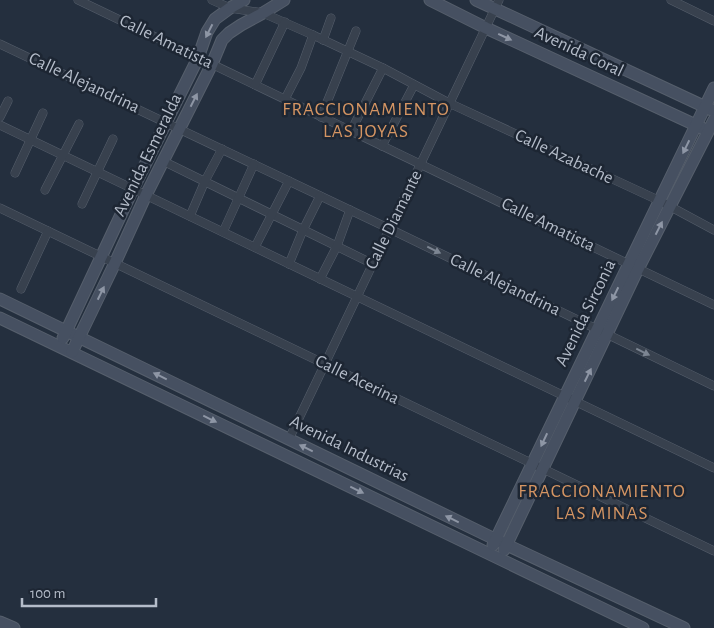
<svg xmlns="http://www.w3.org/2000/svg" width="714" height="628" font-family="'Alegreya Sans',sans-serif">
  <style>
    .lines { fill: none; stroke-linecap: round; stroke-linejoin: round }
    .street-casing { stroke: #565f6c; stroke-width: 9 }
    .secondary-casing { stroke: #565f6c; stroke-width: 13 }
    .street { stroke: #38414e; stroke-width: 8 }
    .secondary { stroke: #465061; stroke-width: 11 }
    .oneway { fill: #8e96a5 }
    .oneway2 { fill: #7c8592 }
    .labels { text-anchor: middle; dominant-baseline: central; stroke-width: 5; stroke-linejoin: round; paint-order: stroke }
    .street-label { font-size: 18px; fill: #b4bcc9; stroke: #1d2633 }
    .neighbourhood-label { font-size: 19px; letter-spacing: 1px; fill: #d59563; stroke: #1d2633 }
  </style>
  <rect width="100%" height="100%" fill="#242f3e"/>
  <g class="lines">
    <defs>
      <g id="street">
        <path d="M78,0L714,305"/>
        <path d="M212,0L230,8L263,13L313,35L383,68L449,103L660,201L714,230"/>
        <path d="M671,0L714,21"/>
        <path d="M323,40L331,18"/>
        <path d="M0,44L390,229L714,386"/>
        <path d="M255,85L285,22"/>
        <path d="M285,99L301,68L313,35"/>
        <path d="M0,117L8,101"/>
        <path d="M321,117L356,31"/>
        <path d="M0,125L714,468"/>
        <path d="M351,131L383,68"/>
        <path d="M382,146L414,85"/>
        <path d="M163,161L373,264"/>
        <path d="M15,173L43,113"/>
        <path d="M45,190L79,124"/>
        <path d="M82,204L113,139"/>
        <path d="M0,208L714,551"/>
        <path d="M190,216L205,181L222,149"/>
        <path d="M223,232L254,164"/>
        <path d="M255,247L289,181"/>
        <path d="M289,264L303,230L320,196"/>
        <path d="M320,279L337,246L350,210"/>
        <path d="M21,289L48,231"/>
        <path d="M289,439L499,0"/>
      </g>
      <g id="secondary">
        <path d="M430,0L486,28L702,128"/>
        <path d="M476,0L714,111"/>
        <path d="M0,299L507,545L684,628"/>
        <path d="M0,318L643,628"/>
        <path d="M63,338L133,189L198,58L207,32L215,19L230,8L244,0"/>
        <path d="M72,352L115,263L146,195L212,64L222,40L229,33L241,25L263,13L284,0"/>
        <path d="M493,545L714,88"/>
        <path d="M504,550L638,269L714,120"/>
        <path d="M0,622L14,628"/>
      </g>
    </defs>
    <use href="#street" class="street-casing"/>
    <use href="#secondary" class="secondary-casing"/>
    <use href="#street" class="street"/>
    <use href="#secondary" class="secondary"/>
  </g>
  <defs><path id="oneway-solid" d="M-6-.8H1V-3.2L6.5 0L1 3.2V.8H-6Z" transform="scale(1.25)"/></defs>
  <g class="oneway">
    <use href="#oneway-solid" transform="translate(209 31) rotate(117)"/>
    <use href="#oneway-solid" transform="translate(505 37) rotate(25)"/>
    <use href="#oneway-solid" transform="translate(194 100) rotate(-63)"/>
    <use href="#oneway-solid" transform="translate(686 147) rotate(116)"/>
    <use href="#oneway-solid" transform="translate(659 228) rotate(-63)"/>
    <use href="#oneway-solid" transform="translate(101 293) rotate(-64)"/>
    <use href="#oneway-solid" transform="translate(615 294) rotate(116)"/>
    <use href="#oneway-solid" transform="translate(588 375) rotate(-64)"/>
    <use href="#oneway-solid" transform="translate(160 376) rotate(-154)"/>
    <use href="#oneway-solid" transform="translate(210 419) rotate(26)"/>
    <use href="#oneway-solid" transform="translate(544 440) rotate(115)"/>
    <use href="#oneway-solid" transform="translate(306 448) rotate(-154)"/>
    <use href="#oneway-solid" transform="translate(357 490) rotate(26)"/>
    <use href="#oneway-solid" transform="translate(452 519) rotate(-154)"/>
  </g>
  <g class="oneway2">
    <use href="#oneway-solid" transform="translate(434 250) rotate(26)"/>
    <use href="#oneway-solid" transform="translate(643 352) rotate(26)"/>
  </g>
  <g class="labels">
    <g class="street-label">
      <text transform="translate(166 42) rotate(26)">Calle Amatista</text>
      <text transform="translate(579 52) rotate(25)">Avenida Coral</text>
      <text transform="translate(84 83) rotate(25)">Calle Alejandrina</text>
      <text transform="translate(148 155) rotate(-64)">Avenida Esmeralda</text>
      <text transform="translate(564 157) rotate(25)">Calle Azabache</text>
      <text transform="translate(394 220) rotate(-64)">Calle Diamante</text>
      <text transform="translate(548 225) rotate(26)">Calle Amatista</text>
      <text transform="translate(505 285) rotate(26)">Calle Alejandrina</text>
      <text transform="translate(586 313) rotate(-64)">Avenida Sirconia</text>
      <text transform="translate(357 380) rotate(26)">Calle Acerina</text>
      <text transform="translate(349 449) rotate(26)">Avenida Industrias</text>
    </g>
    <g class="neighbourhood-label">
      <text x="366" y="109">FRACCIONAMIENTO<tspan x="366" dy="22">LAS JOYAS</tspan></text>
      <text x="602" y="491">FRACCIONAMIENTO<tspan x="602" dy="22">LAS MINAS</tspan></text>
    </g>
  </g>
  <path d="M22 598v8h134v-8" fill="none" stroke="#b4bcc9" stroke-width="2.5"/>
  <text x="30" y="598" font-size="15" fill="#b4bcc9" stroke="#1d2633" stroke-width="4" paint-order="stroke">100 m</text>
</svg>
